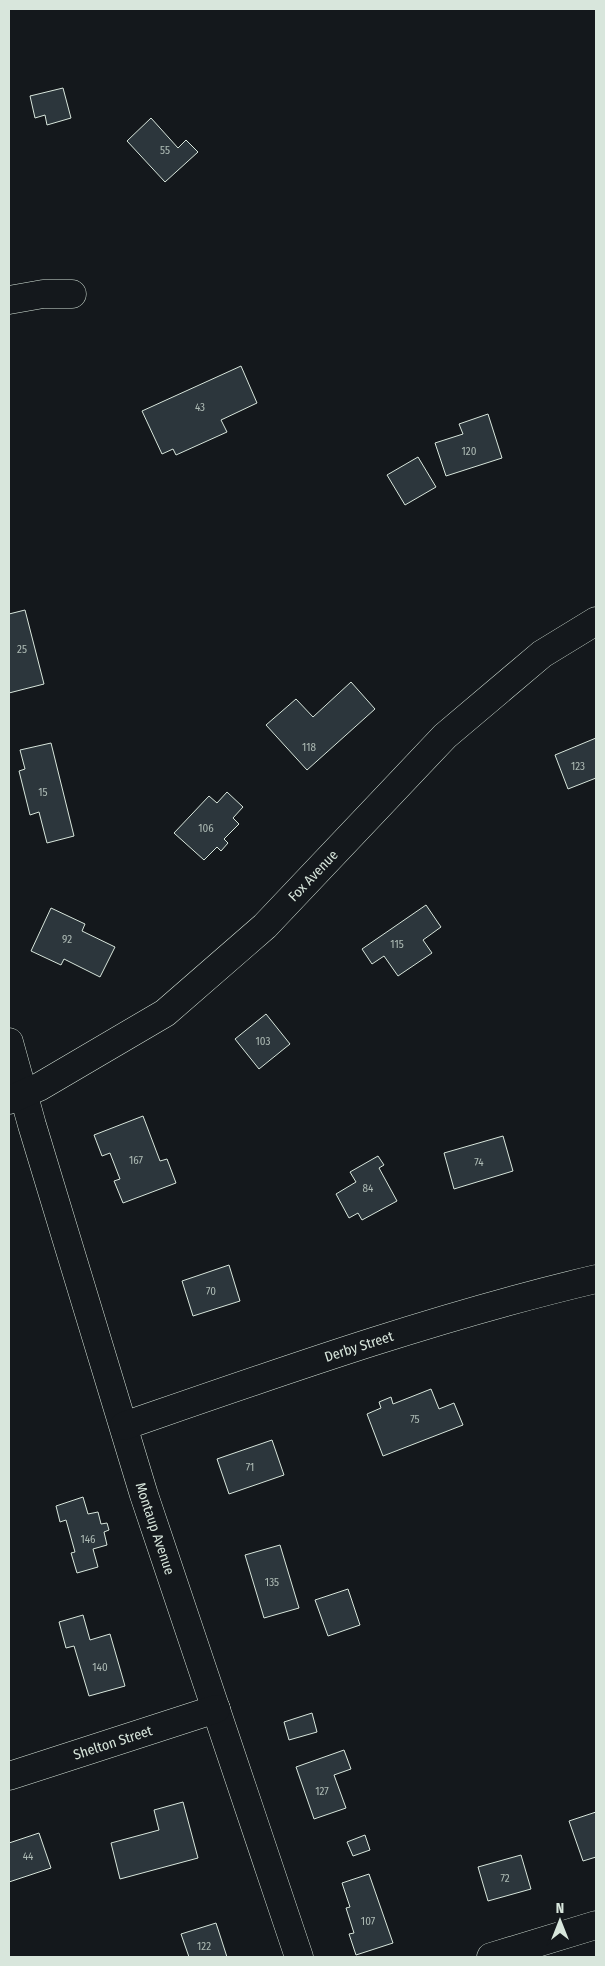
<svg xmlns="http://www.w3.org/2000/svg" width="605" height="1966" font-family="'Fira Sans Condensed',sans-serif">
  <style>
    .building { fill: #2c363c; stroke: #d8e6dc }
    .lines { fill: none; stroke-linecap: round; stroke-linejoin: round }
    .minor-casing { stroke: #d8e6dc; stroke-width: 29 }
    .minor { stroke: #14181c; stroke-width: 28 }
    .labels { text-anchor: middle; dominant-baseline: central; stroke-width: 4; stroke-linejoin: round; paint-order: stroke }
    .number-label { font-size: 11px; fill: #adbab4 }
    .street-label { font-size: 14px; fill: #d8e6dc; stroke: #14181c }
  </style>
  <rect width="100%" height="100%" fill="#14181c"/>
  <g class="building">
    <path d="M63,88L71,118L47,125L45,115L35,118L30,96Z"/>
    <path d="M151,118L178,148L186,140L198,152L165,182L127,141Z"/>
    <path d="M241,366L257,403L221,420L227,432L176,455L173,449L162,454L142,411Z"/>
    <path d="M488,414L502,458L446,476L435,443L463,434L459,424Z"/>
    <path d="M418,457L436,487L405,505L387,475Z"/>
    <path d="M25,610L44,684L9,693V614Z"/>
    <path d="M351,682L375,709L307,770L266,725L296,699L313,717Z"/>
    <path d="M596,738V778L568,789L555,755Z"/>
    <path d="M51,743L74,836L47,843L39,812L30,815L19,771L25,769L20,750Z"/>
    <path d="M227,792L243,807L233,818L239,824L224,839L228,843L221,851L217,847L204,860L174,833L209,796L217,803Z"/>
    <path d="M426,905L441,927L423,940L432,953L398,976L384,956L372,964L362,949Z"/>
    <path d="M51,908L85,924L82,931L115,947L100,977L64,959L61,965L31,951Z"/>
    <path d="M266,1014L290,1044L259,1069L235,1039Z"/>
    <path d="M143,1116L160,1161L167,1159L176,1183L123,1203L114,1181L120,1179L110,1153L102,1156L94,1135Z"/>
    <path d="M503,1136L513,1171L454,1189L444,1153Z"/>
    <path d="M378,1156L384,1165L379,1168L397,1201L362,1220L358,1213L349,1218L336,1194L356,1182L350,1172Z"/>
    <path d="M229,1265L240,1301L193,1316L182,1281Z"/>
    <path d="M431,1389L439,1409L454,1403L463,1425L383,1456L367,1414L381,1408L379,1402L391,1397L393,1404Z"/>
    <path d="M272,1440L284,1475L229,1494L217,1459Z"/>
    <path d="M83,1497L88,1514L98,1512L101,1524L107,1523L109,1530L104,1532L107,1545L93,1549L98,1567L77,1573L71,1553L75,1552L66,1520L60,1522L56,1506Z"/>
    <path d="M280,1545L299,1608L264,1618L245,1555Z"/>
    <path d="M348,1589L360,1625L328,1636L315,1600Z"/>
    <path d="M83,1615L90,1640L110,1634L125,1686L89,1696L74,1646L66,1648L59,1622Z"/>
    <path d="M312,1713L317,1732L289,1740L284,1722Z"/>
    <path d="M344,1750L351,1769L334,1775L346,1808L314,1819L296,1767Z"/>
    <path d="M183,1802L198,1858L120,1879L111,1843L159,1830L154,1810Z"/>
    <path d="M596,1812V1857L583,1861L569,1821Z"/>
    <path d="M39,1833L51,1868L9,1882V1843Z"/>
    <path d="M365,1835L370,1850L353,1856L347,1842Z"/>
    <path d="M521,1855L531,1889L488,1901L478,1867Z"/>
    <path d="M369,1874L393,1943L356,1955L349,1934L354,1933L346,1908L350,1907L342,1883Z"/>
    <path d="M216,1923L227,1957H189L181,1934Z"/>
  </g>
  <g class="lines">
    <defs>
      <g id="minor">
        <path d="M9,300L43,294H72"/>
        <path id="s1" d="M9,1042L32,1125L144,1495L299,1957"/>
        <path id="s2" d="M9,1100L39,1087L165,1013L265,926L445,736L542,654L596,621"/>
        <path id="s3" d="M124,1426C280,1372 435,1317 596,1279"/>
        <path id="s4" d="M9,1776L216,1709"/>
        <path d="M491,1957L596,1925"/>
      </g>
    </defs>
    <use href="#minor" class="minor-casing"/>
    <use href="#minor" class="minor"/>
  </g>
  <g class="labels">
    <g class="number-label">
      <text x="165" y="150">55</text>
      <text x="200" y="407">43</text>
      <text x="469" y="451">120</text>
      <text x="22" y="649">25</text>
      <text x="309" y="747">118</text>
      <text x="578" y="766">123</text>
      <text x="43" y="792">15</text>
      <text x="206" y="828">106</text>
      <text x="67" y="939">92</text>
      <text x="397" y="944">115</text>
      <text x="263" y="1041">103</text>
      <text x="136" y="1160">167</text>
      <text x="479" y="1162">74</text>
      <text x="368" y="1188">84</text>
      <text x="211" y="1291">70</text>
      <text x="415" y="1419">75</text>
      <text x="250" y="1467">71</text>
      <text x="88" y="1539">146</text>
      <text x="272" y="1582">135</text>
      <text x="100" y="1667">140</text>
      <text x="322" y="1791">127</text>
      <text x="28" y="1856">44</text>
      <text x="505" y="1878">72</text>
      <text x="368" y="1921">107</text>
      <text x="204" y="1946">122</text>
    </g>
    <g class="street-label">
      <text stroke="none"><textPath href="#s2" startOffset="381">Fox Avenue</textPath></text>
      <text stroke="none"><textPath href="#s3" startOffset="248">Derby Street</textPath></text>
      <text stroke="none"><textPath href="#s1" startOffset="508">Montaup Avenue</textPath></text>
      <text stroke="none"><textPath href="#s4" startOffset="109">Shelton Street</textPath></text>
    </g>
  </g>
  <rect width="605" height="1966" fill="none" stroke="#d8e6dc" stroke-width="20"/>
  <g transform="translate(560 1921)" stroke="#14181c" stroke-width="4" paint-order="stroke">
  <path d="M0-4L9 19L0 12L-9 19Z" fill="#d8e6dc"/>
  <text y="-8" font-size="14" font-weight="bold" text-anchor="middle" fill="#d8e6dc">N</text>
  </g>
</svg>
